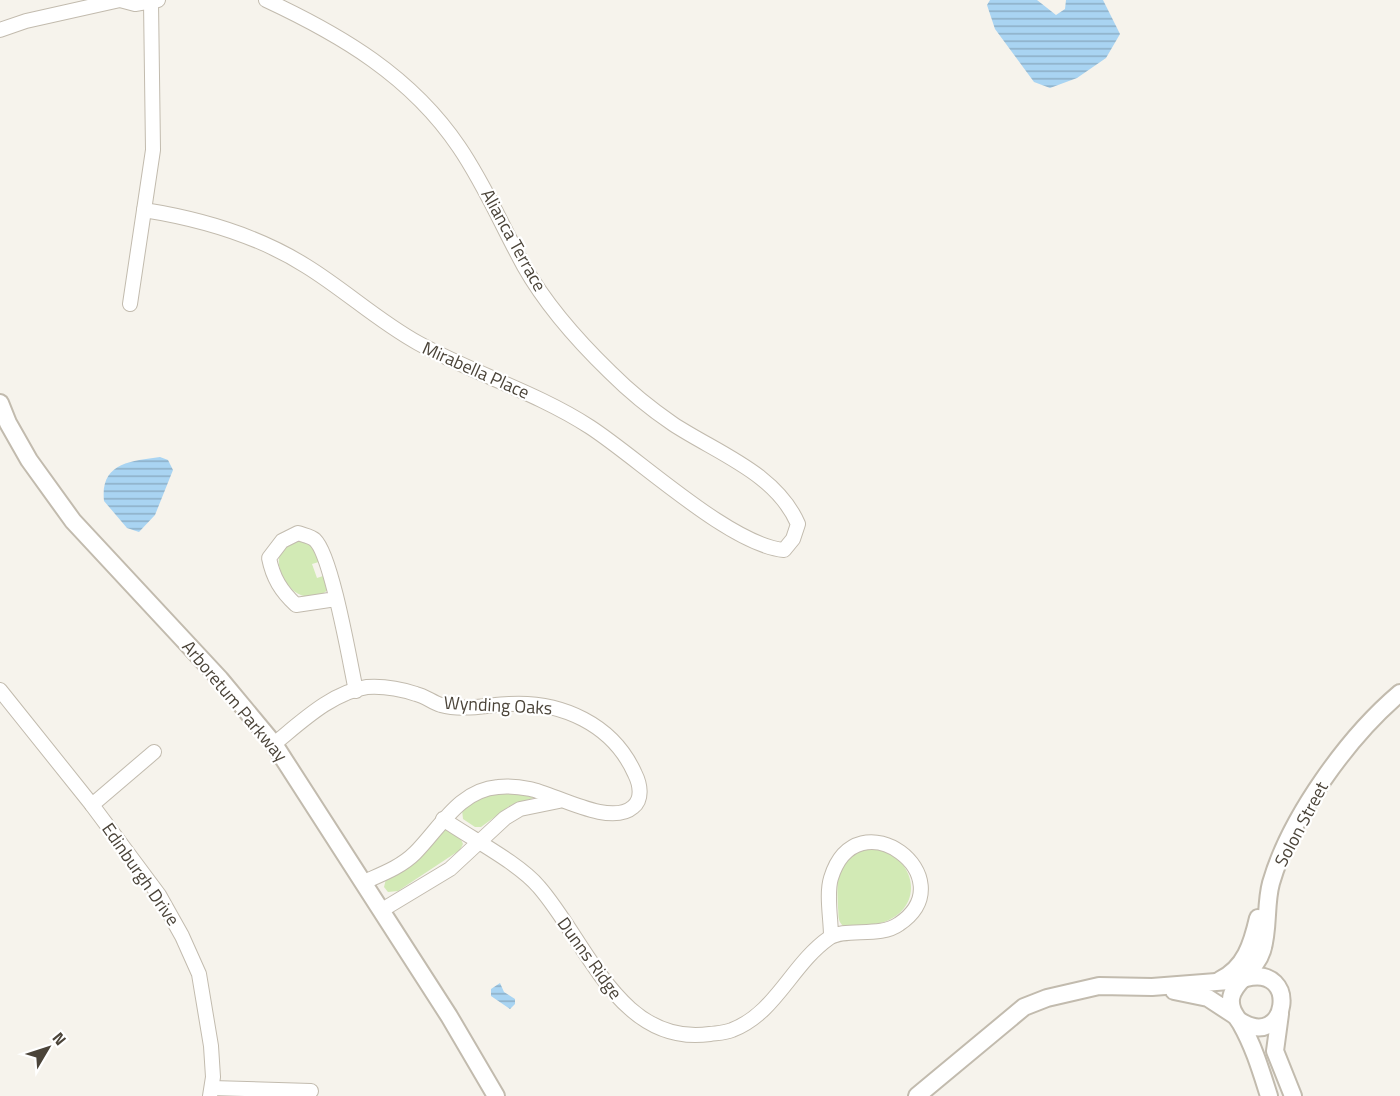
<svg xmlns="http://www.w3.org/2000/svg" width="1400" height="1096" font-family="'Titillium Web',sans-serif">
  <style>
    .garden { fill: #d2eab5 }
    .water { fill: url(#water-rules) }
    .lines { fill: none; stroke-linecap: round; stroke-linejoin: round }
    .minor-casing { stroke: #c2bbae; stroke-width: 16 }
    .tertiary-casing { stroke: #c2bbae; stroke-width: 20 }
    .minor { stroke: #fff; stroke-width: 14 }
    .tertiary { stroke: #fff; stroke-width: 16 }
    .labels { text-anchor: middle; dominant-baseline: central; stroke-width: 4.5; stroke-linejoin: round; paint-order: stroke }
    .street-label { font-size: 18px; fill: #4b4439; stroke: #fff }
  </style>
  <defs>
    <pattern id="water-rules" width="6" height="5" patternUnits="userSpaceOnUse" patternTransform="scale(1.5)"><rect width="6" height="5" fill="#a9d4f2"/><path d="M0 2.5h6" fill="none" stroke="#8caec5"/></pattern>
  </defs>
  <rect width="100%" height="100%" fill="#f6f3ec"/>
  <g class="garden">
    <path d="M295,539L310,541L322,561L312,564L317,578L326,575L329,588C325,594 320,594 313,596C292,601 272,569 281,551C283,546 290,543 295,539Z"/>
    <path d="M510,790L540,796L511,805L481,827H475L463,819L462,810L481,796Z"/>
    <path d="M444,829L460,837L463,844L460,850L398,891L388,892L384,887L386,879Z"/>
    <path d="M867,848C909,847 930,900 889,920C877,926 856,925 843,926C837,920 839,915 838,908C837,875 834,863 867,848Z"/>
  </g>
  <g class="water">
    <path d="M990,0H1037L1056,15L1065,9L1066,0H1103L1120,34L1106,58L1077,78L1050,88L1034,82L995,29L987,5Z"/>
    <path d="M160,457L168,460L173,470L155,515L139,532L127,528L104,501C100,463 130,461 160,457Z"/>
    <path d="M500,983L504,992L515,999V1004L510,1009L491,996V989Z"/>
  </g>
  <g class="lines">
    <defs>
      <g id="minor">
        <path d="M120,0L135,4L158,0"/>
        <path d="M0,30L26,21L120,0"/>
        <path d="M144,210C201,219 257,235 306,266C345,290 378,321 418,343C474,374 536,392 590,427C638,458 730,545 784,550L793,539L798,524C776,473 717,453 673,424C651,409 629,391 610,372C578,341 546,305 524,266C502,226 485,185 459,147C411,76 341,35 266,0"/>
        <path d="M130,304L153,150L151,2"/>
        <path d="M336,599L296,605C281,591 273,578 269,558L282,541L298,533C303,535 311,536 315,540C332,556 350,663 356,691"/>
        <path d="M0,690L92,805L159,895L182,936L199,974L211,1046L213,1077L210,1096"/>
        <path d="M274,744C300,723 332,692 367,687C382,686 401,689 416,694C425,696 432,702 441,705C463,711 487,705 509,704C561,701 613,724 635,774C640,784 643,799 633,807C610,827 555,794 530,789C520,787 508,786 498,787C459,790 440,828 415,853C401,867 382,874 364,882"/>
        <path d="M92,805L154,752"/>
        <path d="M443,819C470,838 519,863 539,887C587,942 620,1047 710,1034C717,1033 725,1033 732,1030C776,1013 791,965 829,938C845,927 880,938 899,924C967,878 857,794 831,878C826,894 831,919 831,936"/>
        <path d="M382,910L450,869L505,818L520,809L559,801"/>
        <path d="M212,1088L311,1091"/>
      </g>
      <g id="tertiary">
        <path d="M0,403L8,423L29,460L73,521L220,679L274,744L449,1016L496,1096"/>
        <path d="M1220,980C1245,968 1252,944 1258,918"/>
        <path d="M1174,991L1208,998L1234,1015"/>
        <path d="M1280,1014L1275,1051L1293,1096"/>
        <path d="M1240,1021C1288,1051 1300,964 1246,978"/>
        <path d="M917,1096L1024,1007L1047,998L1099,986L1152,987L1242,980"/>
        <path d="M1269,1096C1261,1071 1254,1047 1241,1024C1236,1016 1230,1010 1231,999C1232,983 1256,971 1262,951C1269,929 1265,905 1271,883C1290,817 1348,737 1400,693"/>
      </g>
    </defs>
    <use href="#minor" class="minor-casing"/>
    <use href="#tertiary" class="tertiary-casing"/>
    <use href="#minor" class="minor"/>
    <use href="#tertiary" class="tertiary"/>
  </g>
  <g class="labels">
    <g class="street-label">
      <text transform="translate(514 240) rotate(61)">Alianca Terrace</text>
      <text transform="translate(476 370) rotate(24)">Mirabella Place</text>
      <text transform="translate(235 701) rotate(50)">Arboretum Parkway</text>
      <text transform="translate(498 705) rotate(3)">Wynding Oaks</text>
      <text transform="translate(1301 824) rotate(-62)">Solon Street</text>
      <text transform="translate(141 874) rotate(55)">Edinburgh Drive</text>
      <text transform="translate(590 958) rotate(54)">Dunns Ridge</text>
    </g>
  </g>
  <g transform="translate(48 1048) rotate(51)" stroke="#ffffff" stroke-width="4.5" paint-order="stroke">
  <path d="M0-4.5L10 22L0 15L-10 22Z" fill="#4b4439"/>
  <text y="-9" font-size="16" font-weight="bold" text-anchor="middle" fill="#4b4439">N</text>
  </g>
</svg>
